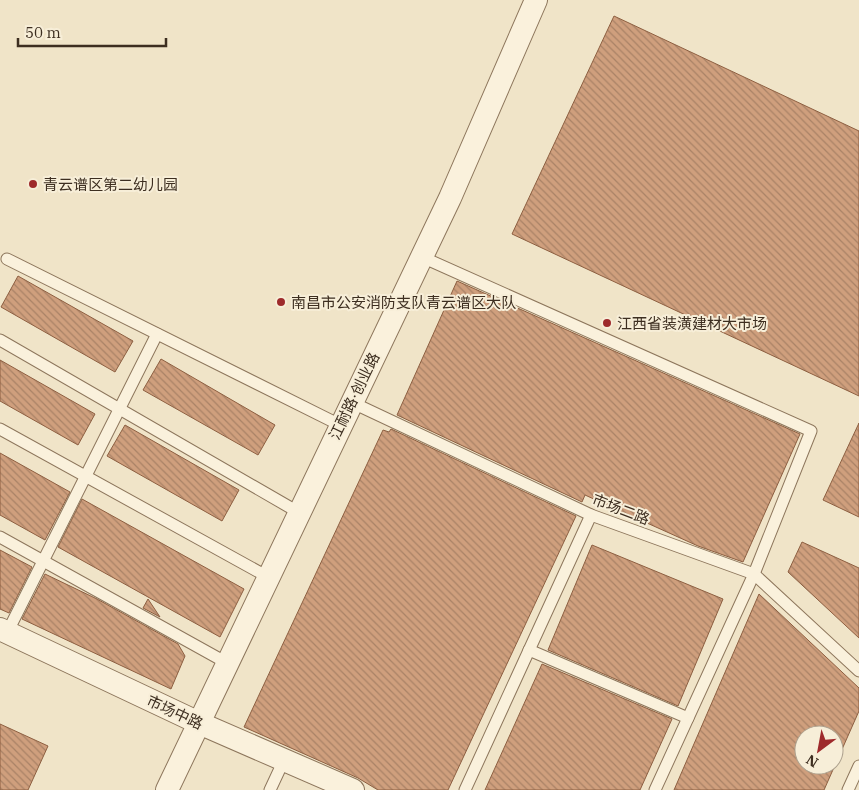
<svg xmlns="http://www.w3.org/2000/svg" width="859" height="790" font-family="'IBM Plex Serif','Noto Sans SC',serif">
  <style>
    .building { fill: url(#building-back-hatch); stroke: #8d5f41; fill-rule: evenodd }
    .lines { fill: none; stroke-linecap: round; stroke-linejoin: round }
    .service-casing { stroke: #8d765c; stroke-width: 13 }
    .minor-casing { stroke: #8d765c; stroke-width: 24 }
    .service { stroke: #faf1dc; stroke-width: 11 }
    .minor { stroke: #faf1dc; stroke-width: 22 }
    .poi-dot { fill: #9e2a2b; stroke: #f7eed8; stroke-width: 2 }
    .labels { text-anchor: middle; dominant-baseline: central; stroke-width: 4; stroke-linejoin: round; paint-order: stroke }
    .poi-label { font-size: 15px; fill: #3d2e20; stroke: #f7eed8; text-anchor: start }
    .street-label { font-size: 15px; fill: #3d2e20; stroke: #f7eed8 }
  </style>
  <defs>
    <pattern id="building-back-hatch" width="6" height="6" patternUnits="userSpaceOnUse" patternTransform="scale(1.25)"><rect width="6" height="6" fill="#cf9f7d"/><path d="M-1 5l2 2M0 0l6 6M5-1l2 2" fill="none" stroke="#a98266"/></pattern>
  </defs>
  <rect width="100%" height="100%" fill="#f0e4c8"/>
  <g class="building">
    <path d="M614,16L859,131V396L512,234Z"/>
    <path d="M18,276L133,341L115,372L1,307Z"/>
    <path d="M457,281L800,434L743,562L698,546L585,495L582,502L397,415Z"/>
    <path d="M161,359L275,425L258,455L143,390Z"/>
    <path d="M0,360L95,414L78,445L0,401Z"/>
    <path d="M859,423V517L823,500Z"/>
    <path d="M125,425L239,490L222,521L107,456Z"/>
    <path d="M391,429L576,516L448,790H378L358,778L244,727L383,430L389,432Z"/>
    <path d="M0,453L70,492L45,540L0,515Z"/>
    <path d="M82,499L244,589L220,637L58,547Z"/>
    <path d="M802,542L859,568V638L788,572Z"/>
    <path d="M592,545L723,599L678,706L548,650Z"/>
    <path d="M0,550L32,567L9,613L0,609Z"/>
    <path d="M45,574L97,599L178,644L185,656L171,689L22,619Z"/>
    <path d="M759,594L859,688V711L824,790H674ZM804,735H834V765H804Z"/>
    <path d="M148,599L160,617L143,608Z"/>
    <path d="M542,664L672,719L640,790H485Z"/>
    <path d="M0,724L48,746L28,790H0Z"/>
  </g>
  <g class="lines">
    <defs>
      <g id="service">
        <path d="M422,257L811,431L754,574L655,790"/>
        <path d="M7,259L340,425"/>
        <path d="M0,340L298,512"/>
        <path d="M351,402L591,515L754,574L859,671"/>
        <path d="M0,429L268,577"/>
        <path d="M0,537L227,663"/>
        <path d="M7,633L157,334"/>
        <path d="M529,650L688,718"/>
        <path d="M270,790L284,760"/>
        <path d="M465,790L591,515"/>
        <path d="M848,790L859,766"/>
      </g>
      <g id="minor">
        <path d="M0,629L199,723L353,790"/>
        <path d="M167,790L450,198L536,0"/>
      </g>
    </defs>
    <use href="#service" class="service-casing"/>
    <use href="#minor" class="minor-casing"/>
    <use href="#service" class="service"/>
    <use href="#minor" class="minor"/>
  </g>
  <g class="poi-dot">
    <circle cx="33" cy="184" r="5"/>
    <circle cx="281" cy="302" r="5"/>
    <circle cx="607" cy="323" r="5"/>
  </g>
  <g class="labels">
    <g class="poi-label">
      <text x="43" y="184">青云谱区第二幼儿园</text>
      <text x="291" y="302">南昌市公安消防支队青云谱区大队</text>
      <text x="617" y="323">江西省装潢建材大市场</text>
    </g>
    <g class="street-label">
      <text transform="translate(354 396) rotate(-64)">江耐路·创业路</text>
      <text transform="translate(621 509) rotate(21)">市场二路</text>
      <text transform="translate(175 712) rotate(25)">市场中路</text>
    </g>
  </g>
  <g transform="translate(819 750) rotate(212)"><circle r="24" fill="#f7eed8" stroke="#ada18e"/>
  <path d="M0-4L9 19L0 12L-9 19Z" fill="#9e2a2b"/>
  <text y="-8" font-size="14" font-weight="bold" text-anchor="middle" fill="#3d2e20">N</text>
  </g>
  <path d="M18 38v8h148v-8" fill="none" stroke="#3d2e20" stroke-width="2.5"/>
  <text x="25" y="38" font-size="15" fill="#3d2e20" stroke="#f7eed8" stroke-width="4" paint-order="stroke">50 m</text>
</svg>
